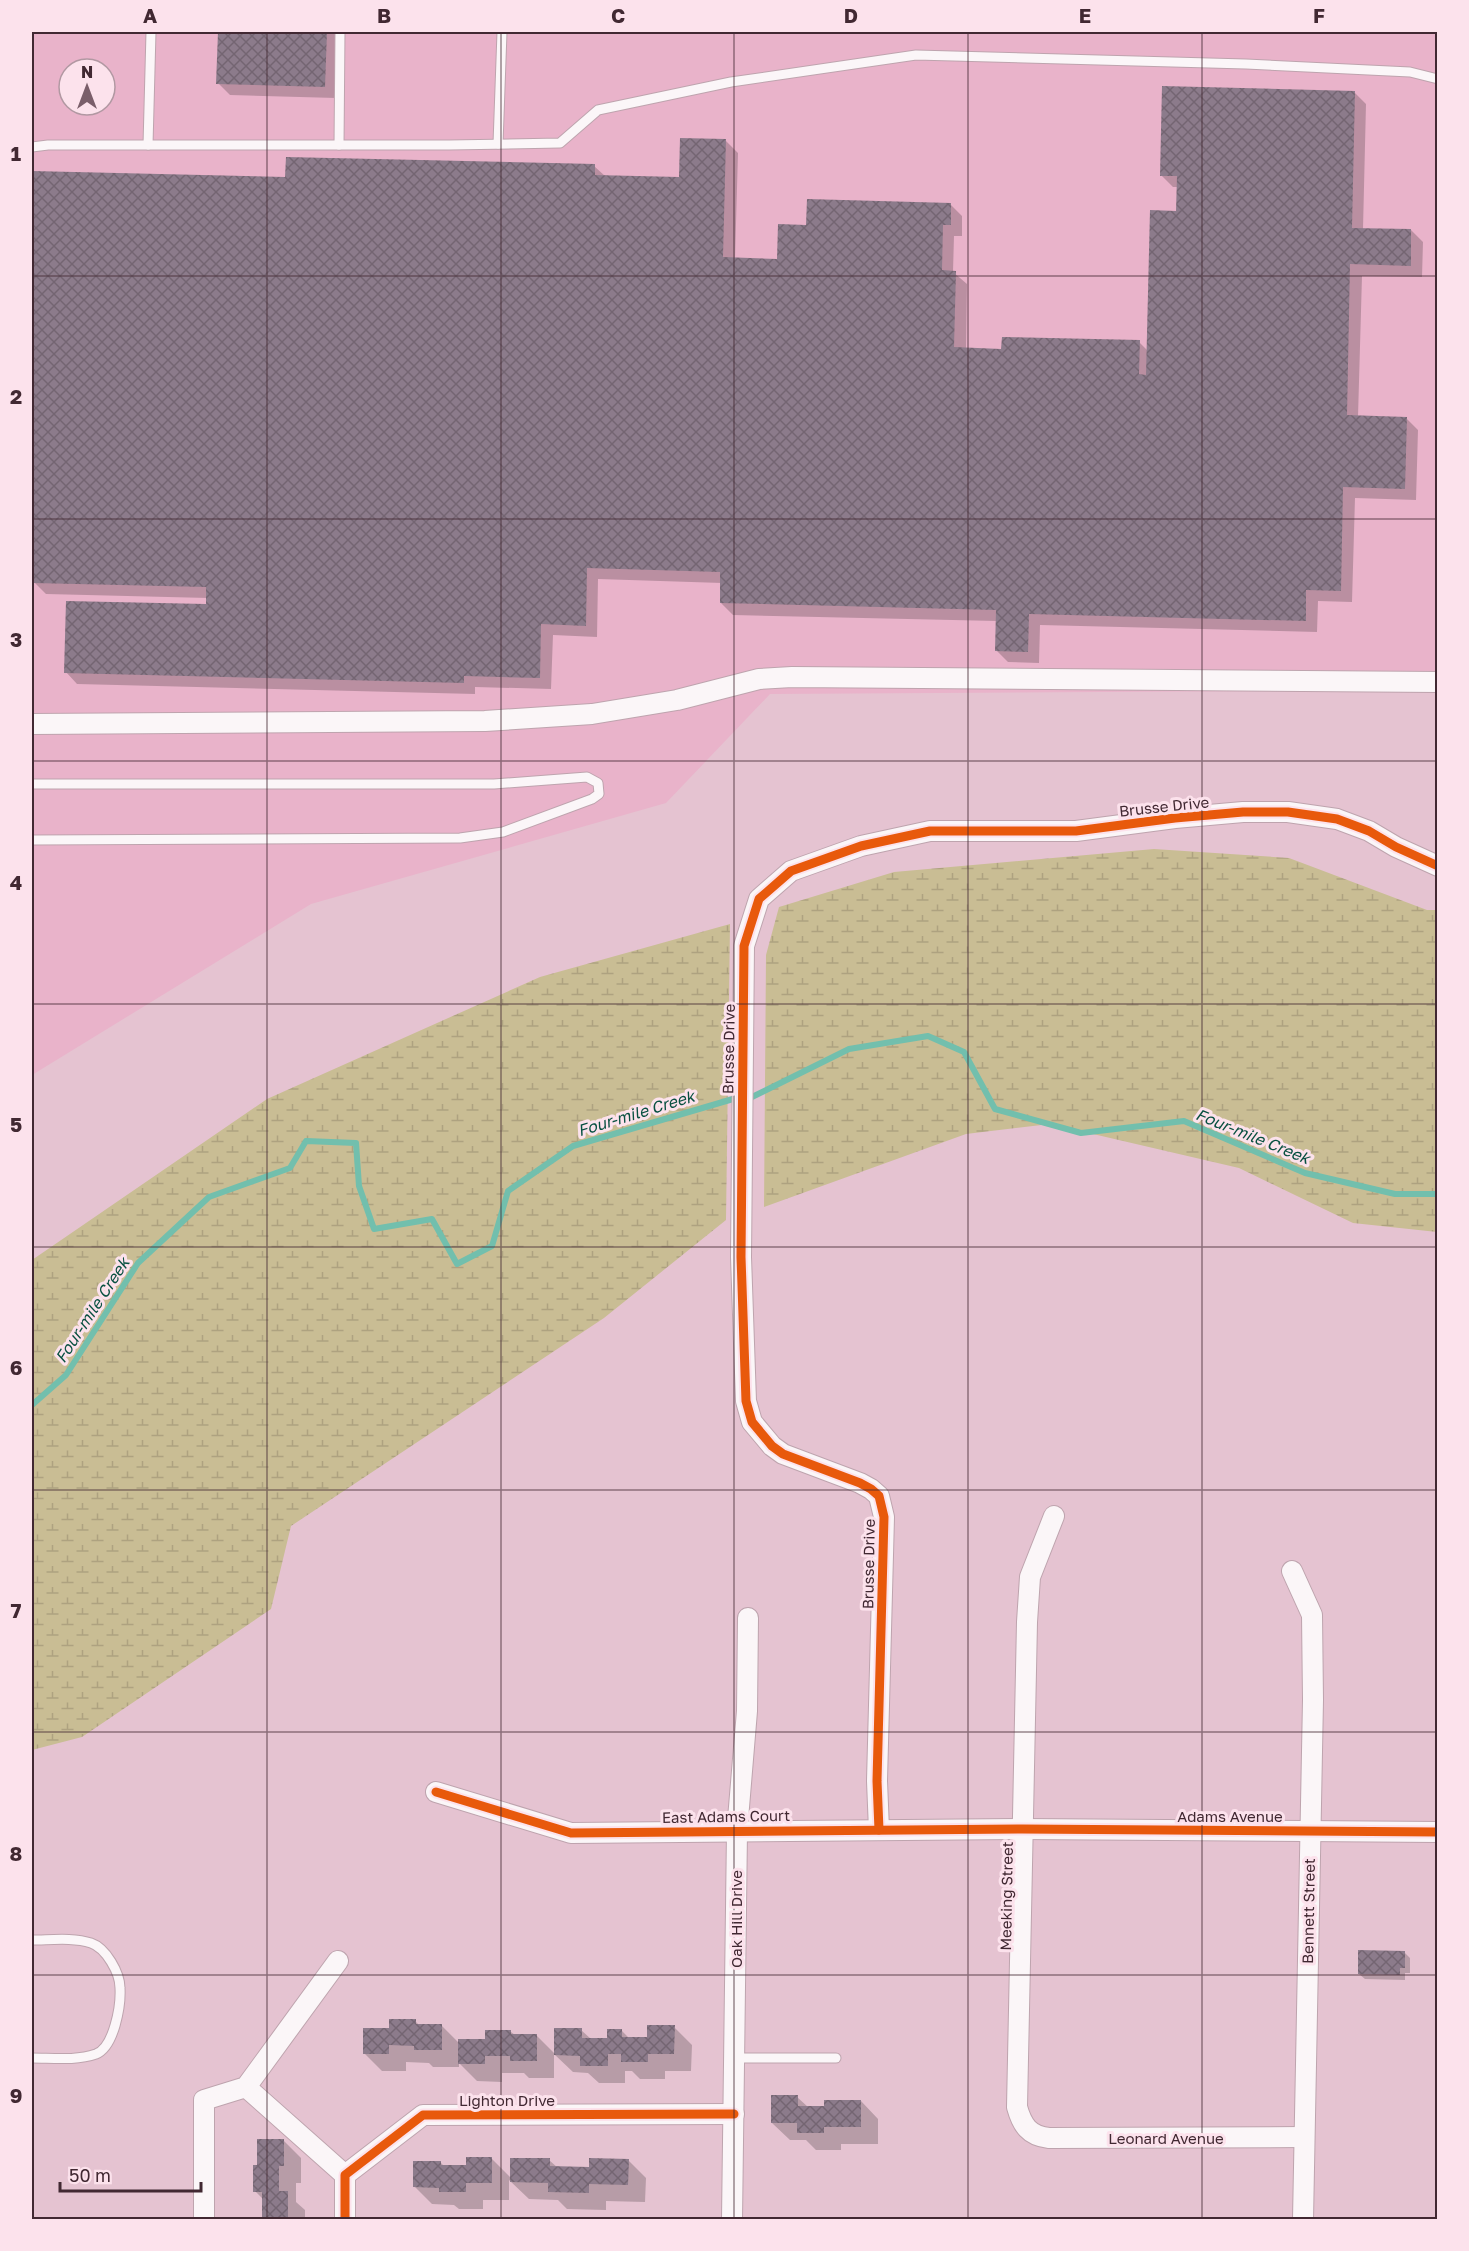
<svg xmlns="http://www.w3.org/2000/svg" width="1469" height="2251" font-family="'Golos Text',sans-serif">
  <style>
    .built { fill: #e9b3ca; fill-rule: evenodd }
    .wetland { fill: url(#wetland-marsh) }
    .shadow { fill: #0003 }
    .lines { fill: none; stroke-linecap: round; stroke-linejoin: round }
    .stream { stroke: #72bfad; stroke-width: 6 }
    .building { fill: url(#building-cross-hatch) }
    .lane-casing { stroke: #bea4ae; stroke-width: 11 }
    .street-casing { stroke: #bea4ae; stroke-width: 22 }
    .lane { stroke: #fbf6f8; stroke-width: 9 }
    .street { stroke: #fbf6f8; stroke-width: 20 }
    .cycleway-casing { stroke: #fce2ec; stroke-width: 13 }
    .cycleway { stroke: #e8590c; stroke-width: 9 }
    .grid { fill: none; stroke: #412832; stroke-width: 1.5; stroke-opacity: 0.55 }
    .labels { text-anchor: middle; dominant-baseline: central; stroke-width: 6; stroke-linejoin: round; paint-order: stroke }
    .street-label { font-size: 15px; fill: #412832; stroke: #fce2ec }
    .water-label { font-size: 16px; font-style: italic; fill: #085040; stroke: #fce2ec }
    .neatline { fill: none; stroke: #412832; stroke-width: 2 }
    .grid-label { font-size: 20px; text-anchor: middle; font-weight: bold; fill: #412832 }
  </style>
  <defs>
    <pattern id="wetland-marsh" width="20" height="14" patternUnits="userSpaceOnUse" patternTransform="scale(1.5)"><rect width="20" height="14" fill="#c9bd94"/><path d="M1 5h8M5 5V1M11 12h8M15 12V8" fill="none" stroke="#aea280"/></pattern>
    <pattern id="building-cross-hatch" width="8" height="8" patternUnits="userSpaceOnUse" patternTransform="scale(1.5)"><rect width="8" height="8" fill="#8c7b8b"/><path d="M0 0l8 8M0 8l8-8" fill="none" stroke="#746572"/></pattern>
  </defs>
  <rect width="100%" height="100%" fill="#e5c3d1"/>
  <path class="built" d="M32,32H1437V690L770,694L666,803L311,904L32,1075ZM69,69H105V105H69Z"/>
  <g class="wetland">
    <path d="M1154,849L1289,858L1427,910H1437V1232L1353,1223L1239,1168L1050,1124L966,1134L764,1207L766,955L779,907L894,872Z"/>
    <path d="M730,924L726,1220L604,1318L291,1526L271,1609L82,1737L32,1750V1260L267,1099L540,977Z"/>
  </g>
  <g class="shadow">
    <path d="M219,32H338L336,98L230,95L218,83Z"/>
    <path d="M1354,92L1366,104L1363,229L1411,230L1423,242L1422,277L1362,276L1358,417L1406,418L1418,430L1416,500L1355,498L1352,602L1318,601L1317,632L1040,625L1039,663L1008,662L996,650L997,621L733,615L721,603L722,583L598,579L597,637L553,635L551,689L475,687V694L77,684L66,672L207,605L208,598L46,594L34,582L35,563H32V173L287,179L594,166L605,176L680,178L726,141L738,153L735,259L778,260L808,226L950,204L962,216V236H954L953,272L967,284L966,349L1003,350L1139,342L1148,351L1178,212V187H1173L1161,175Z"/>
    <path d="M1404,1952L1410,1958V1973H1405V1980L1365,1979L1359,1974Z"/>
    <path d="M415,2021L419,2025H441L460,2044L486,2040L511,2032L515,2035L537,2036L555,2054L581,2030L591,2039H609L622,2031L629,2038H648L674,2027L692,2045L691,2071H665V2079H640L632,2071H625V2083H599L588,2073L573,2072L554,2054V2078H529L524,2073H502V2082L477,2081L459,2063V2067H433L429,2063L406,2062V2071H382L364,2053L391,2030Z"/>
    <path d="M797,2097L808,2107H826L861,2101L878,2119V2144H841V2150H816L806,2140H790L772,2123Z"/>
    <path d="M283,2140L301,2158V2183H296V2202L305,2210V2220H266L264,2217V2200L255,2191L259,2166Z"/>
    <path d="M492,2159L511,2178L549,2160L558,2168L590,2169L628,2160L646,2178L645,2202L606,2201V2210L567,2209L558,2200L529,2199L509,2180V2200H483V2209H459L454,2205L432,2204L415,2187L440,2162L445,2167H467Z"/>
  </g>
  <g class="lines">
    <g class="stream">
      <path d="M750,1098L849,1049L928,1036L964,1052L995,1109L1081,1133L1184,1121L1305,1173L1395,1194H1438"/>
      <path d="M32,1405L66,1375L138,1263L209,1197L290,1168L306,1141L356,1143L359,1186L374,1229L432,1219L457,1264L492,1246L508,1191L573,1146L733,1099"/>
    </g>
  </g>
  <g class="building">
    <path d="M218,32H327L325,87L216,84Z"/>
    <path d="M1162,86L1355,91L1352,228L1411,229V266L1350,264L1347,415L1407,417L1405,489L1343,487L1341,591L1306,590V621L1029,614L1028,652L995,651L996,610L720,603V572L587,568L586,626L541,624L540,678L464,676V683L64,673L66,601L206,604V587L33,583L32,171L285,177L286,157L595,164V175L679,177L680,138L726,139L723,257L777,259L778,224L806,225L807,199L951,203V225H943L942,270L956,271L954,347L1001,349L1002,337L1140,340L1139,374L1146,375L1150,210L1176,211L1177,176H1160Z"/>
    <path d="M1358,1950L1405,1951V1968H1400V1975L1358,1974Z"/>
    <path d="M389,2019H416V2024H442V2050H414V2046L389,2045V2054H363V2028H389Z"/>
    <path d="M647,2025H675L674,2054H648V2062H621V2054H608V2066H580V2056L554,2055V2028H582V2038H607V2029H622V2037H647Z"/>
    <path d="M485,2030H511V2034H537V2061H510V2056H485V2064H458V2039H485Z"/>
    <path d="M771,2095H798V2106H824V2100H861V2127H824V2133H797V2123H771Z"/>
    <path d="M257,2139H284V2166H279V2191H288V2218H262V2192H253V2165H257Z"/>
    <path d="M466,2157H492V2183H466V2192H439V2188L413,2187V2161H441V2165H466Z"/>
    <path d="M510,2158H550V2166L589,2167V2158L629,2159L628,2185L589,2184V2193L548,2192V2183L510,2182Z"/>
  </g>
  <g class="lines">
    <defs>
      <g id="lane">
        <path d="M498,144L502,32"/>
        <path d="M148,145L151,32"/>
        <path d="M339,145L340,32"/>
        <path d="M32,147L48,145H449L560,143L598,110L731,82L916,55L1246,64L1410,72L1438,79"/>
        <path d="M32,784H494L587,777L598,783L599,794L592,799L503,832L460,838L32,840"/>
        <path d="M32,1940C50,1940 73,1937 91,1943C106,1948 120,1973 120,1988C121,2006 114,2047 96,2054C76,2061 52,2058 32,2058"/>
        <path d="M735,2058H836"/>
      </g>
      <g id="street">
        <path d="M32,724L485,721L592,714L677,700L759,679L792,677L1438,682"/>
        <path d="M1054,1516L1030,1577L1027,1622L1017,2107C1022,2125 1029,2136 1049,2138L1304,2137"/>
        <path d="M1292,1571L1312,1615L1313,1700L1303,2220"/>
        <path d="M436,1792L571,1833L1022,1829L1438,1832"/>
        <path d="M879,1830L877,1781L884,1517L879,1496L871,1489L860,1483L783,1454L772,1446L752,1422L746,1401L741,1257L744,946L759,899L791,871L861,846L930,831H1076L1175,818L1243,812H1288L1337,819L1369,831L1396,847L1438,866"/>
        <path d="M246,2087L345,2175"/>
        <path d="M204,2220V2100L246,2087L338,1961"/>
        <path d="M345,2220V2175L423,2115L734,2114"/>
        <path d="M732,2220L737,1831L747,1711L748,1618"/>
      </g>
    </defs>
    <use href="#lane" class="lane-casing"/>
    <use href="#street" class="street-casing"/>
    <use href="#lane" class="lane"/>
    <use href="#street" class="street"/>
    <defs>
      <g id="cycleway">
        <path d="M436,1792L571,1833L1022,1829L1438,1832"/>
        <path d="M879,1830L877,1781L884,1517L879,1496L871,1489L860,1483L783,1454L772,1446L752,1422L746,1401L741,1257L744,946L759,899L791,871L861,846L930,831H1076L1175,818L1243,812H1288L1337,819L1369,831L1396,847L1438,866"/>
        <path d="M345,2220V2175L423,2115L734,2114"/>
      </g>
    </defs>
    <use href="#cycleway" class="cycleway-casing"/>
    <use href="#cycleway" class="cycleway"/>
  </g>
  <path class="grid" d="M267,32V2220M501,32V2220M734,32V2220M968,32V2220M1202,32V2220M32,276H1438M32,519H1438M32,761H1438M32,1004H1438M32,1247H1438M32,1490H1438M32,1732H1438M32,1975H1438"/>
  <g class="labels">
    <g class="street-label">
      <text transform="translate(1164 806) rotate(-6)">Brusse Drive</text>
      <text transform="translate(728 1049) rotate(-89)">Brusse Drive</text>
      <text transform="translate(868 1564) rotate(-89)">Brusse Drive</text>
      <text transform="translate(726 1816) rotate(-1)">East Adams Court</text>
      <text x="1230" y="1816">Adams Avenue</text>
      <text transform="translate(1006 1896) rotate(-89)">Meeking Street</text>
      <text transform="translate(1308 1911) rotate(-89)">Bennett Street</text>
      <text transform="translate(736 1919) rotate(-90)">Oak Hill Drive</text>
      <text x="507" y="2100">Lighton Drive</text>
      <text x="1166" y="2138">Leonard Avenue</text>
    </g>
    <g class="water-label">
      <text transform="translate(636 1113) rotate(-17)">Four-mile Creek</text>
      <text transform="translate(1253 1136) rotate(22)">Four-mile Creek</text>
      <text transform="translate(92 1310) rotate(-57)">Four-mile Creek</text>
    </g>
  </g>
  <rect width="1469" height="2251" fill="none" stroke="#fce2ec" stroke-width="66"/>
  <g transform="translate(87 87)"><circle r="28" fill="#fce2ec" stroke="#b198a2" stroke-width="1.5"/>
  <path d="M0-4.5L10 22L0 15L-10 22Z" fill="#7a5e6a"/>
  <text y="-9" font-size="16" font-weight="bold" text-anchor="middle" fill="#412832">N</text>
  </g>
  <path d="M60 2182v9h141v-9" fill="none" stroke="#412832" stroke-width="3"/>
  <text x="69" y="2182" font-size="18" fill="#412832" stroke="#fce2ec" stroke-width="4.5" paint-order="stroke">50 m</text>
  <rect x="33" y="33" width="1403" height="2185" class="neatline"/>
  <g class="grid-label">
    <text x="150" y="23">A</text>
    <text x="384" y="23">B</text>
    <text x="618" y="23">C</text>
    <text x="851" y="23">D</text>
    <text x="1085" y="23">E</text>
    <text x="1319" y="23">F</text>
    <text x="16" y="161">1</text>
    <text x="16" y="404">2</text>
    <text x="16" y="647">3</text>
    <text x="16" y="890">4</text>
    <text x="16" y="1132">5</text>
    <text x="16" y="1375">6</text>
    <text x="16" y="1618">7</text>
    <text x="16" y="1861">8</text>
    <text x="16" y="2103">9</text>
  </g>
</svg>
